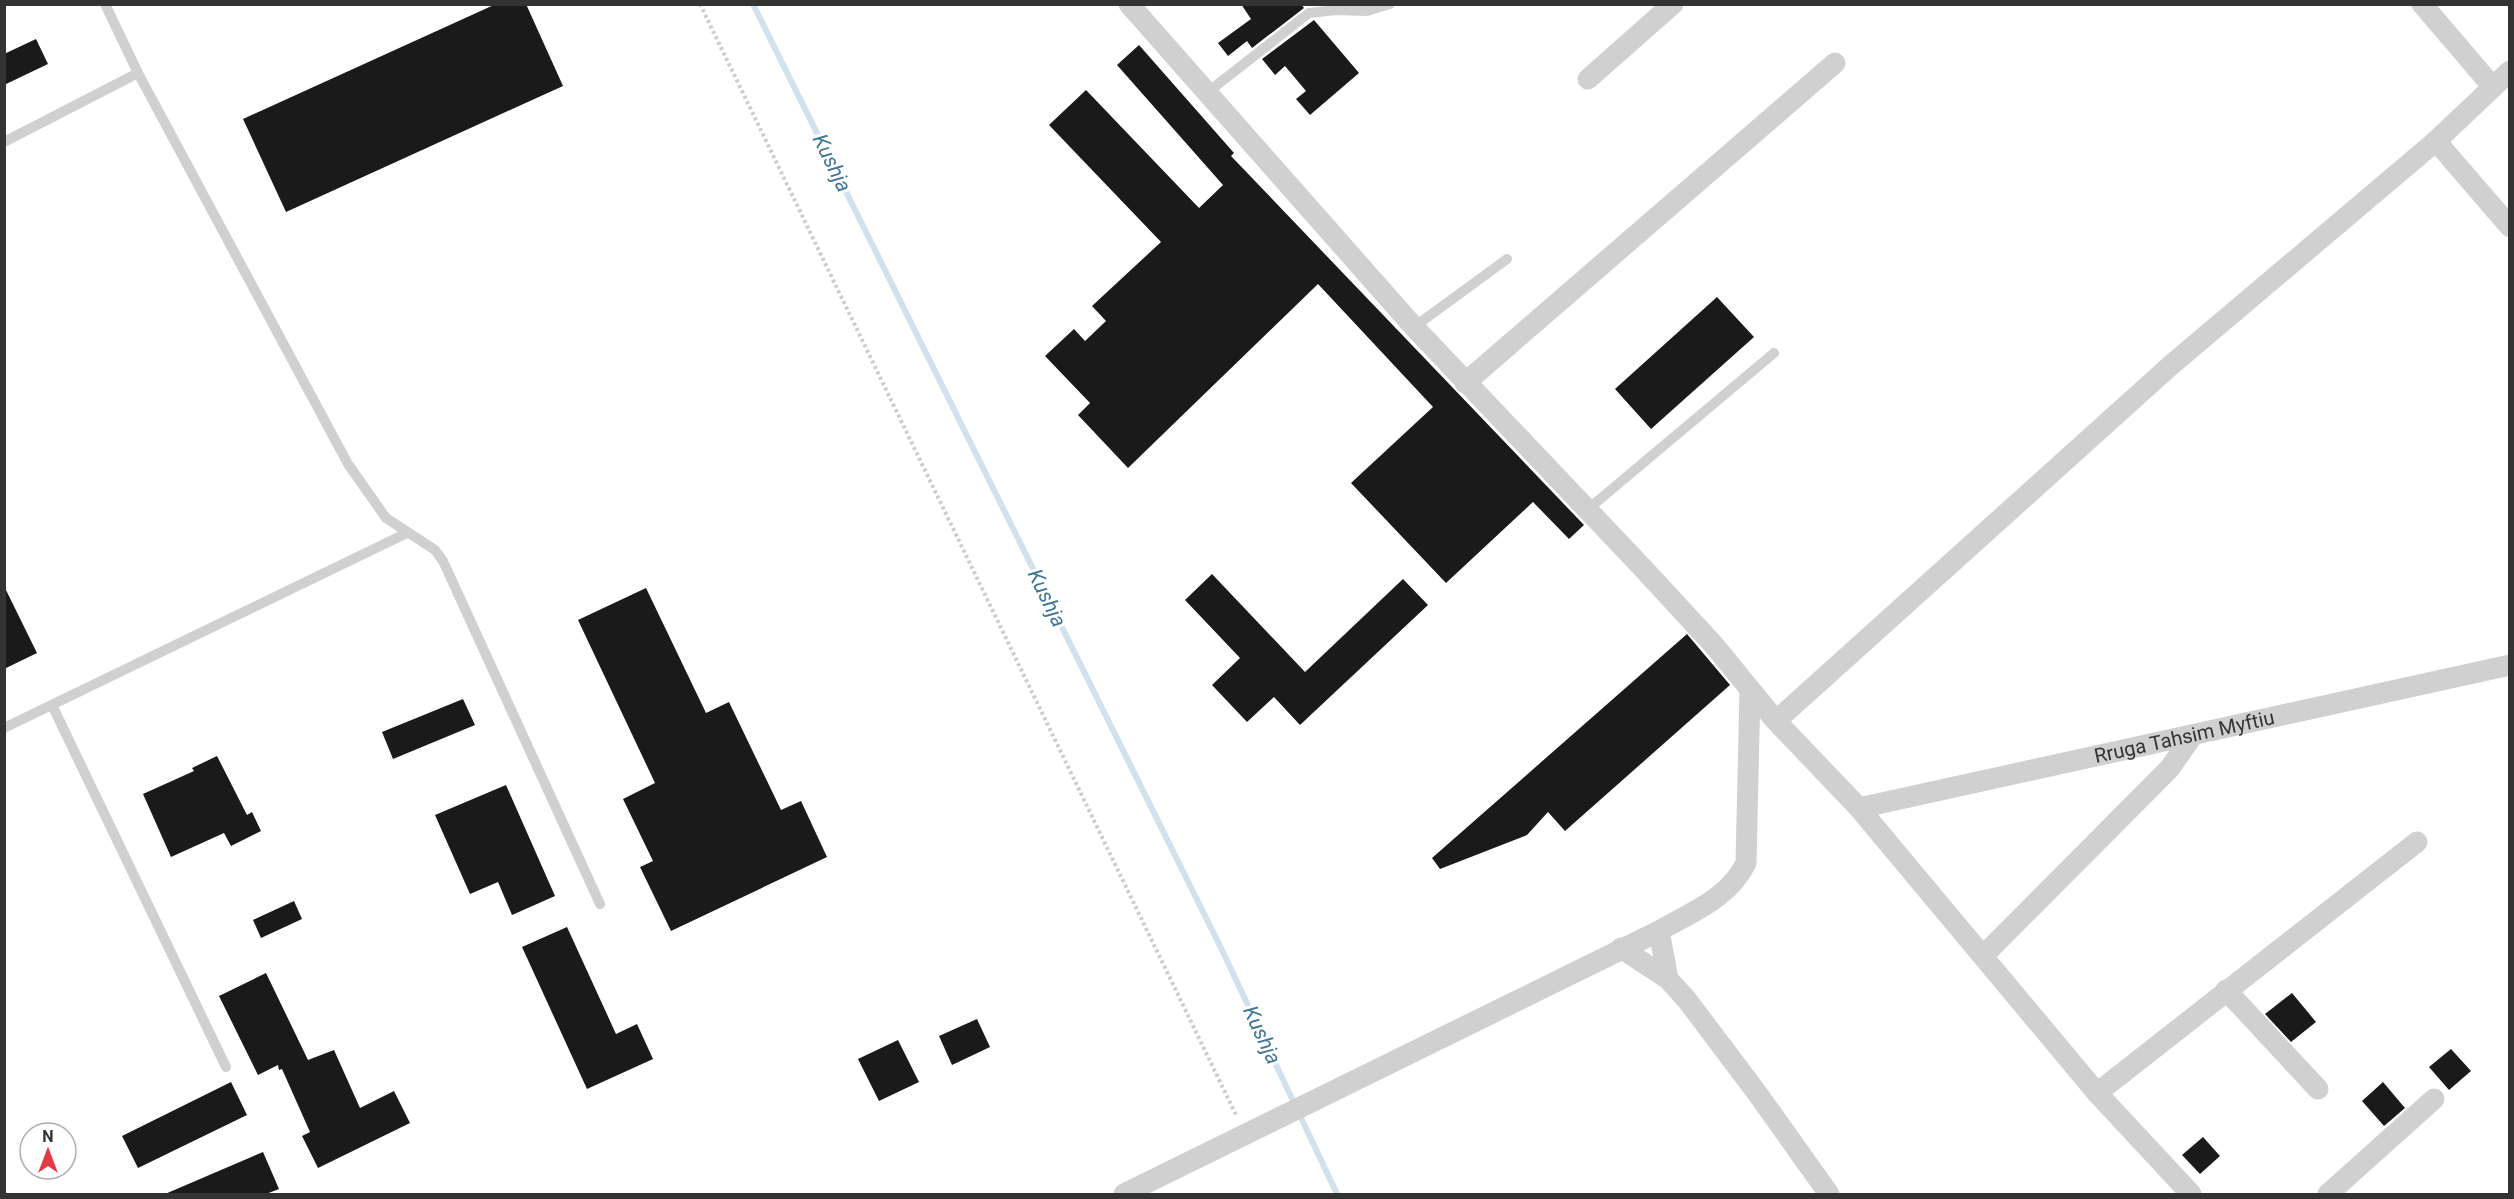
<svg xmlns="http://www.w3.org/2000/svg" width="2514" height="1199" font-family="Roboto,sans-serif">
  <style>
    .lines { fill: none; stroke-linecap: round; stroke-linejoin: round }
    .stream { stroke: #cfe2ee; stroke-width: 6 }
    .building { fill: #1a1a1a }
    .path { stroke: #cdcdcd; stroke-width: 4; stroke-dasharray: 3 3; stroke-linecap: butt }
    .lane { stroke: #d0d0d0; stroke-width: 10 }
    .street { stroke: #d0d0d0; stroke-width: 21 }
    .labels { text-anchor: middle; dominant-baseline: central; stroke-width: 6; stroke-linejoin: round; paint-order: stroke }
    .street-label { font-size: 20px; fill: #333; stroke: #fff }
    .water-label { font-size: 21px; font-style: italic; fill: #3f7597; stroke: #fff }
  </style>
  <rect width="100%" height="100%" fill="#fff"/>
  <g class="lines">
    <path class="stream" d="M753,4L1221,948L1337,1194"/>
  </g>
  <g class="building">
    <path d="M496,4H526L563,86L286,212L243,119Z"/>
    <path d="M1241,4H1301L1304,8L1252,48L1247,41L1228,56L1218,43L1251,19Z"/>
    <path d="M1314,20L1359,73L1310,115L1296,99L1306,91L1285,66L1275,75L1262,59Z"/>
    <path d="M36,39L48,64L4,85V54Z"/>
    <path d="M1139,45L1234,153L1231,156L1584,525L1569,539L1533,502L1446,583L1351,483L1433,407L1318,284L1128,468L1078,415L1090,403L1045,356L1074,329L1085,341L1106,321L1092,306L1161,242L1049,125L1086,90L1199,208L1223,185L1117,65Z"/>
    <path d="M1717,297L1754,337L1651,429L1615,389Z"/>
    <path d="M1212,574L1305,672L1403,579L1428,605L1300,725L1274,697L1247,722L1212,685L1240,658L1185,600Z"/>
    <path d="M4,586L37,653L4,669Z"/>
    <path d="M646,588L706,713L729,702L781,810L801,801L827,857L671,931L640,867L653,861L623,799L655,783L578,620Z"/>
    <path d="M1687,634L1730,685L1565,831L1548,812L1527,835L1440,869L1432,858Z"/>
    <path d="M463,699L475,725L393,759L382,732Z"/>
    <path d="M217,756L247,815L252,812L261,831L231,846L224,833L171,857L143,794L194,771L192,768Z"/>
    <path d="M506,785L555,896L512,915L498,882L470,894L435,815Z"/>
    <path d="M294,901L302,919L261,938L253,920Z"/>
    <path d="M567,927L616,1034L637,1024L653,1059L587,1089L522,947Z"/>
    <path d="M266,973L308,1060L334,1050L360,1108L394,1091L410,1123L318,1168L302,1136L310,1132L282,1069L279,1070L278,1065L258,1075L219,996Z"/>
    <path d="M2292,993L2316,1022L2291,1042L2265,1014Z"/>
    <path d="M977,1019L990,1047L952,1065L939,1036Z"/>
    <path d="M898,1040L919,1082L879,1101L858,1059Z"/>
    <path d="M2451,1049L2471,1071L2449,1090L2429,1067Z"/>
    <path d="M231,1082L247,1115L138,1168L122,1136Z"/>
    <path d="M2383,1082L2405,1108L2384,1126L2362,1101Z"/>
    <path d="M2203,1137L2220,1156L2200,1174L2182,1155Z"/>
    <path d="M263,1152L279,1189L266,1194H165Z"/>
  </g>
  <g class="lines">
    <path class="path" d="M700,4L1237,1117"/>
    <g class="lane">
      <path d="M105,4L138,73L348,464L386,518L435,550L443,561L600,904"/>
      <path d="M1208,92L1309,13L1336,10L1367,11L1390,4"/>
      <path d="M4,142L138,73"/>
      <path d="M1414,327L1507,259"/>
      <path d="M1587,510L1774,353"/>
      <path d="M52,705L226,1067"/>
      <path d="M4,728L407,533"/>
    </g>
    <g class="street">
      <path d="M1129,4L1414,327L1639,564L1713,644L1776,721L1859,808L2097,1093L2191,1194"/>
      <path d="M2422,4L2492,86"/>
      <path d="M1588,79L1673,4"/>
      <path d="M2436,141L2510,227"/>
      <path d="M1465,383L1835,63"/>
      <path d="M1776,721L2170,366L2436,141L2510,71"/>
      <path id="s1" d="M1859,808L2510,665"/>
      <path d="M1659,931L1668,979L1687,1000L1757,1093L1829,1194"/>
      <path d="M1621,948L1668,979"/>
      <path d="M1984,955L2170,768L2193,735"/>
      <path d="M2226,990L2318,1089"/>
      <path d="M2097,1093L2417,842"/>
      <path d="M1124,1194L1659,931C1692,912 1729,898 1746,863L1750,690"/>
      <path d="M2328,1194L2434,1099"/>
    </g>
  </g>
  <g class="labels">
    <g class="street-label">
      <text stroke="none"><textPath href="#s1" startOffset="333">Rruga Tahsim Myftiu</textPath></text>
    </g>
    <g class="water-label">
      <text transform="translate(832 163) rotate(64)">Kushja</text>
      <text transform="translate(1047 598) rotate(64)">Kushja</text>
      <text transform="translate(1262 1035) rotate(65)">Kushja</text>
    </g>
  </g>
  <rect width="2514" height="1199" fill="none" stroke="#333333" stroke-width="12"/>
  <g transform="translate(48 1151)"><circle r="28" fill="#ffffff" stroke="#adadad" stroke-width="1.5"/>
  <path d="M0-4.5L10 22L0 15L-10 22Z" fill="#e63946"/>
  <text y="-9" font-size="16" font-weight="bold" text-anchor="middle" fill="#333333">N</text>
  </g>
</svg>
